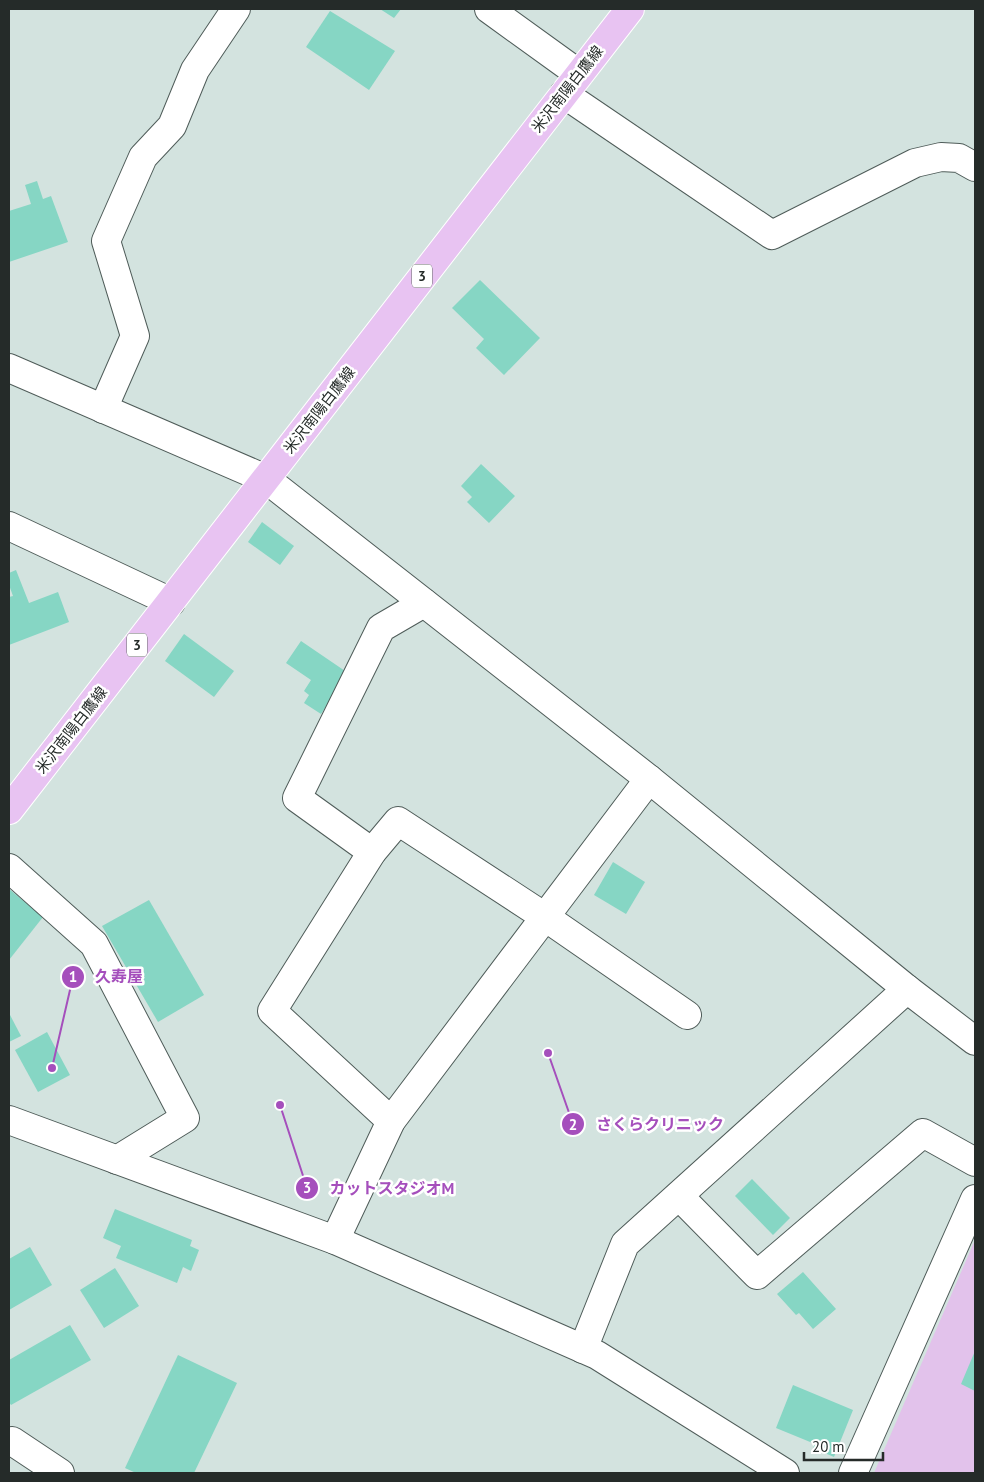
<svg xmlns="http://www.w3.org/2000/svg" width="984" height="1482" font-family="'PT Sans','Noto Sans JP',sans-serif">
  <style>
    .green { fill: #e2c2eb }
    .building { fill: #86d6c4 }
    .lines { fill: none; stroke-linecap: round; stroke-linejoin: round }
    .minor-casing { stroke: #4f5c59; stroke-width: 30 }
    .major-casing { stroke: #fff; stroke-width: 30 }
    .minor { stroke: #fff; stroke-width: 28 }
    .major { stroke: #e8c3f2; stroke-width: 28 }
    .labels { text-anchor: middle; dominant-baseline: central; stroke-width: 5; stroke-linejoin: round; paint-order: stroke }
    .shield { fill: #fff; stroke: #666b69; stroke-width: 1 }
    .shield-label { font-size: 14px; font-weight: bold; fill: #252b29 }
    .street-label { font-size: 15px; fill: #252b29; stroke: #fff }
    .leader { fill: none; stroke: #a54fbc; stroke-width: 2 }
    .callout-dot { fill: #a54fbc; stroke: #fff; stroke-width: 2 }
    .mark-label { font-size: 15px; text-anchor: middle; font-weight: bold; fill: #fff }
    .callout-label { font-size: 16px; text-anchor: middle; font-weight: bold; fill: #a54fbc; stroke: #fff; stroke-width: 5; stroke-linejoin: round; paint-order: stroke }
  </style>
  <rect width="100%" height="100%" fill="#d3e3df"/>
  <path class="green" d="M975,1240V1473H874Z"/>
  <g class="building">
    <path d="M380,9H401L394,18Z"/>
    <path d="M330,11L395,51L369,90L306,47Z"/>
    <path d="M37,181L43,199L51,196L68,242L9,262V211L31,204L25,185Z"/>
    <path d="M480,280L540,338L504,375L476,348L484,339L452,308Z"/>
    <path d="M481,464L515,496L489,523L467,502L472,497L461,486Z"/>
    <path d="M262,522L294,546L280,565L248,542Z"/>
    <path d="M16,570L29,603L58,592L69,622L9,645V597L13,596L9,585V573Z"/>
    <path d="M184,634L234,671L214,697L165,661Z"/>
    <path d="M301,641L348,673L321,714L304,703L309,695L304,691L311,680L286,663Z"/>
    <path d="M613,862L645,882L626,914L594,895Z"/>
    <path d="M9,889L43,917L9,960Z"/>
    <path d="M149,900L204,995L158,1022L102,926Z"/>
    <path d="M9,1013L21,1036L9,1042Z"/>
    <path d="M47,1032L70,1075L38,1092L15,1050Z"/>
    <path d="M752,1179L790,1218L773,1235L735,1196Z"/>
    <path d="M115,1209L192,1240L190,1246L199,1250L191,1271L183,1267L177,1283L116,1258L121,1246L103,1238Z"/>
    <path d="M30,1247L52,1285L9,1310V1259Z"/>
    <path d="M115,1268L139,1306L104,1328L80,1290Z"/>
    <path d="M803,1272L836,1309L813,1329L799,1313L796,1315L777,1294Z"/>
    <path d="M70,1325L91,1360L11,1405L9,1402V1360Z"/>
    <path d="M975,1351V1391L961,1384Z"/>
    <path d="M178,1355L237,1383L194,1473H136L125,1468Z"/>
    <path d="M793,1385L853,1410L834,1457L813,1448L815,1444L776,1428Z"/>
  </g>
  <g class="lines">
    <defs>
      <g id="minor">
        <path d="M489,9L579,74"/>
        <path d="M564,94L772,235L915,163L941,157L959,158L975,167"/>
        <path d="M9,368L266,479L649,779L907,989L975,1041"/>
        <path d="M103,409L135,336L106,241L143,157L172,126L195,70L236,9"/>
        <path d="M9,526L171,602"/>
        <path d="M372,852L297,798L381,628L424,603"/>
        <path d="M9,868L94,944L185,1118L117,1160"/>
        <path d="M9,1120L335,1240L597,1355L785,1473"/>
        <path d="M391,1121L272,1011L372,852L398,821L545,917L687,1015"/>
        <path d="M679,1196L757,1275L923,1133L975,1162"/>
        <path d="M335,1240L391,1121L649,779"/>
        <path d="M583,1349L625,1244L907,989"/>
        <path d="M12,1441L60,1473"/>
        <path d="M853,1473L975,1199"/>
      </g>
      <path id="major" d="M9,810L630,9"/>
    </defs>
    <use href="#minor" class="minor-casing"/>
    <use href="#major" class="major-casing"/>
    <use href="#minor" class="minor"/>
    <use href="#major" class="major"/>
  </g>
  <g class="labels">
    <g class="shield">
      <rect x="412" y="264.5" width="20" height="23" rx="4"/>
      <rect x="127" y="633.5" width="20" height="23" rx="4"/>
    </g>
    <g class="shield-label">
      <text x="422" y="276">3</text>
      <text x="137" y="645">3</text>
    </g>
    <g class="street-label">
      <text transform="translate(567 89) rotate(-52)">米沢南陽白鷹線</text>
      <text transform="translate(319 410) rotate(-52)">米沢南陽白鷹線</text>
      <text transform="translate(71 730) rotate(-52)">米沢南陽白鷹線</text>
    </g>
  </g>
  <path class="leader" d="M52 1068L73 977M548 1053L573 1124M280 1105L307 1188"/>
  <g class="callout-dot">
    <circle cx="52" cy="1068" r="5"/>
    <circle cx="548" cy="1053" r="5"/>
    <circle cx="280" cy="1105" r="5"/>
    <circle cx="73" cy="977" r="12"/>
    <circle cx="573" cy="1124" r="12"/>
    <circle cx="307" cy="1188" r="12"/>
  </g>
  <g class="mark-label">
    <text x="73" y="982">1</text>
    <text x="573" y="1130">2</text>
    <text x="307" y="1193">3</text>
  </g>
  <g class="callout-label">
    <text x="119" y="982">久寿屋</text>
    <text x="660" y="1130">さくらクリニック</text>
    <text x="392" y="1194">カットスタジオM</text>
  </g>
  <rect width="984" height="1482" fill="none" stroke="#252b29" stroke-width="20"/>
  <path d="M804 1452v8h79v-8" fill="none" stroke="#252b29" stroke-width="2.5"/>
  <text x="812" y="1452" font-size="15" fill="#252b29" stroke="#ffffff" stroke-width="4" paint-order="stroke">20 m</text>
</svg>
